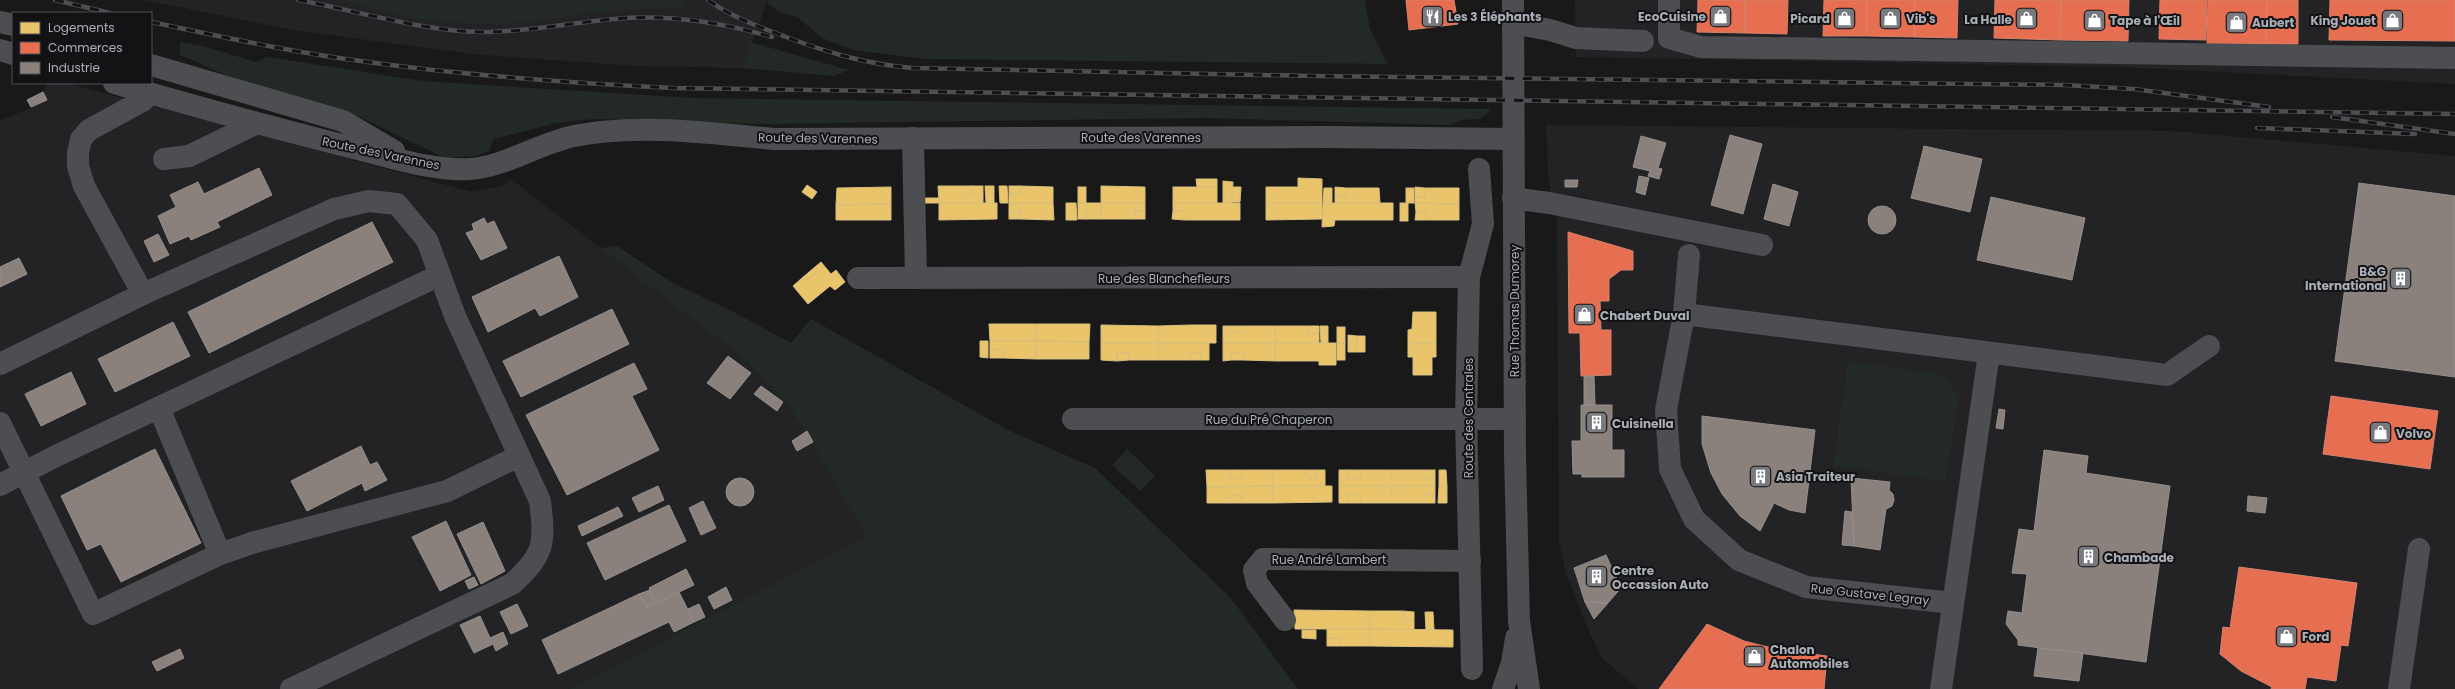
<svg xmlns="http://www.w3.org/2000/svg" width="2455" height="689" font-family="Poppins,sans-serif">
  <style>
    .built { fill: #232325 }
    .green { fill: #232924 }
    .homes { fill: #e9c46a; stroke: #d6be81 }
    .shops { fill: #e76f51; stroke: #d58270 }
    .industry { fill: #8a817c; stroke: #948f8e }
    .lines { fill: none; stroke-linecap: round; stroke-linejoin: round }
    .minor { stroke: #4d4e51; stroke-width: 22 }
    .rail-casing { stroke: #4e4f52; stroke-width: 4.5 }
    .rail { stroke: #131315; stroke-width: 3; stroke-dasharray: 9; stroke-linecap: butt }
    .labels { text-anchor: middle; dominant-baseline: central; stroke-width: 4; stroke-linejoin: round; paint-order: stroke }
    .poi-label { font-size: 12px; font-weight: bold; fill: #abafb8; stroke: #131315; text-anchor: start }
    .street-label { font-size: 12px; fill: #abafb8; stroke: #131315 }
  </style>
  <rect width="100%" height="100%" fill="#191919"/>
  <g class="built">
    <path d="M144,0H768L742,68L635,66L471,54L293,30Z"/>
    <path d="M1575,0H2455V84L2120,67L1576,57Z"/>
    <path d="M48,83H67L472,192L502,186L511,179L747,361L793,412L866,536L569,689H0V123L2,119L31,108L27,100L43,92Z"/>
    <path d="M1546,125L2172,131L2455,156V689H1638L1602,658L1586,625L1566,573L1559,542L1557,217L1548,178Z"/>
  </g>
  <g class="green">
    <path d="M345,0H684L687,8C651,9 614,9 578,14C562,16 546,21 530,22C468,27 403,22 345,0Z"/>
    <path d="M768,0H1365L1370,29L1388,64L925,59L853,50L822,38L797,17L781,13L768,4Z"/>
    <path d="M180,42L203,46L256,62L268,57L422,81L694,98L1492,109L1480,119L1461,120L1449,125L1207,118L767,124L594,119L556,123L494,139L489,151L475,156L445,158L353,114L235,79L180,55Z"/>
    <path d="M751,42L849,70L834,76L742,68Z"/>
    <path d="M617,246L673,283L734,312L791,343L811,319L1010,431L1095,468L1230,597L1298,689H569L866,536L793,412L747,361L600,248Z"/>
    <path d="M1848,361L1943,375L1959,396L1946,481L1833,466Z"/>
    <path d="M1127,449L1155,476L1140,491L1112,465Z"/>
  </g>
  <g class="homes">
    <path d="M1298,178L1322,179V203H1266V187H1298Z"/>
    <path d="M1196,179H1217V187H1197Z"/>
    <path d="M1223,181L1233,182L1232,203H1223Z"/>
    <path d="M807,185L817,192L812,199L802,192Z"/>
    <path d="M938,186H972V194H983V203H939Z"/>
    <rect x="972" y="186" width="11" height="8"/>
    <path d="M985,186H994V203H986Z"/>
    <path d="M999,186H1007L1008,203H1000Z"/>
    <rect x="1009" y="186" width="11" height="8"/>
    <path d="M1020,186L1053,187V203H1009V194H1020Z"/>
    <path d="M1101,186L1145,187V203H1101Z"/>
    <path d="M891,187V204L836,205L837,188Z"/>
    <rect x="1078" y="187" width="8" height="16"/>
    <rect x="1173" y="187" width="44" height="16"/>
    <path d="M1232,187H1241L1240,202H1232Z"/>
    <path d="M1335,187L1346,188V196H1335Z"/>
    <path d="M1415,187L1425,188V197H1415Z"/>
    <path d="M1324,188H1332V203H1323Z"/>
    <path d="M1346,188H1379L1380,203H1335V196H1346Z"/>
    <rect x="1406" y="188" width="8" height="15"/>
    <path d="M1425,188H1459V204L1415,203V197H1425Z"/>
    <path d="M918,198H938L939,203H918Z"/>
    <path d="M939,203H997V219L939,220Z"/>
    <path d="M1009,203H1053L1054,220L1020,219V211H1009Z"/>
    <path d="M1066,203H1076L1077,220H1066Z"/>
    <rect x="1078" y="203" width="8" height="16"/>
    <rect x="1086" y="203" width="15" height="16"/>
    <path d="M1101,203H1145V211H1135V219H1101Z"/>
    <path d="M1173,203H1240V220H1184V211H1173Z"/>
    <path d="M1266,203H1322V219L1266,220Z"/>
    <path d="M1323,203H1393V220H1335L1334,226L1322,227Z"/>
    <rect x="1400" y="203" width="8" height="18"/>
    <path d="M1415,203L1459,204V220H1425V212H1416Z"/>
    <path d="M891,204V220H836V205Z"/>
    <rect x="1009" y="211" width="11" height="8"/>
    <rect x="1135" y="211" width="10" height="8"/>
    <path d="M1173,211H1184V220L1172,219Z"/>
    <path d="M1416,212H1425V220H1415Z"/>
    <path d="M821,262L831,274L836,270L845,282L835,290L830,286L808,304L793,286L802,278L805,281L819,271L815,267Z"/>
    <path d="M815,267L819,271L805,281L802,278Z"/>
    <path d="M1413,312H1436V343H1408V330L1412,329Z"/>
    <path d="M989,324H1037L1036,341H990Z"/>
    <path d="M1037,324H1090L1089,342L1036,341Z"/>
    <path d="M1101,325L1158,326V343H1101Z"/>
    <path d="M1190,325H1216V343H1158V326Z"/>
    <path d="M1223,326H1232V332H1243L1244,326H1275V343H1223Z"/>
    <path d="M1232,326H1244L1243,332H1232Z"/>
    <path d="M1275,326H1307L1308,333H1319V343H1275Z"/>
    <path d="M1307,326H1319V333H1308Z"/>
    <path d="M1320,326H1328V343H1321Z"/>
    <rect x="1337" y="327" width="8" height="16"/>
    <path d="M1348,335L1357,336L1356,352H1348Z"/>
    <path d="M1357,336H1365V352H1356Z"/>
    <path d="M980,341H988V358L980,357Z"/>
    <path d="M990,341H1036V359L1003,358V350H990Z"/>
    <path d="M1036,341L1089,342V359H1036Z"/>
    <path d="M1101,343H1158V360H1129V353H1117V361L1101,360Z"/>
    <path d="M1158,343H1209V360H1200V353H1190V360H1158Z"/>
    <path d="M1223,343H1275V361L1244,360L1243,353H1231V360L1223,361Z"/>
    <path d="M1275,343H1336V365H1319V361H1275Z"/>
    <rect x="1337" y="343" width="8" height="17"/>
    <path d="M1408,343H1436V357H1432V375H1413V357H1408Z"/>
    <rect x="990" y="350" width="13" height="8"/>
    <path d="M1117,353H1129V360L1117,361Z"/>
    <rect x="1190" y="353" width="10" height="7"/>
    <path d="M1231,353H1243L1244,360H1231Z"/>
    <path d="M1206,470H1230V478H1242L1241,470H1273V486L1207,487Z"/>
    <path d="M1230,470H1241L1242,478H1230Z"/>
    <path d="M1273,470H1305L1306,478H1317V470H1325V486H1273Z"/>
    <path d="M1305,470H1317V478H1306Z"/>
    <path d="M1339,470H1347V478H1360V470H1392V486H1339Z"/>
    <rect x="1347" y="470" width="13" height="8"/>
    <path d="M1392,470H1424V478H1435V486H1392Z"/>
    <rect x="1424" y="470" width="11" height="8"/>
    <path d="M1439,470H1446L1447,486H1439Z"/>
    <path d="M1273,486H1332V502L1273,503Z"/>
    <path d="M1273,486V503H1241V495H1230V503H1207V487Z"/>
    <path d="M1339,486H1392V503H1360V495L1347,494V503H1339Z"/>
    <path d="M1392,486H1435V495L1424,494V503H1392Z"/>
    <path d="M1439,486H1447V503H1438Z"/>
    <path d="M1347,494L1360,495V503H1347Z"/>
    <path d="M1424,494L1435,495V503H1424Z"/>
    <rect x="1230" y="495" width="11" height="8"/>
    <path d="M1294,610L1370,611V629H1295Z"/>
    <path d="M1370,611H1403V620H1414V630L1370,629Z"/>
    <path d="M1403,611L1414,612V620H1403Z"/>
    <path d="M1425,612H1433L1434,630H1426Z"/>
    <path d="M1327,629H1370V646H1339V639L1327,638Z"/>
    <path d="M1370,629L1453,630V647L1370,646Z"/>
    <path d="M1302,630H1316V639L1302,638Z"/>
    <path d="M1327,638L1339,639V646H1327Z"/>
  </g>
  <g class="shops">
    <path d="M1406,0H1454L1458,24L1409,30Z"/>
    <path d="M1698,0H1745V33L1697,32Z"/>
    <path d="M1745,0H1788L1787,34L1745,33Z"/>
    <path d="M1824,0H1867V36H1823Z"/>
    <path d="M1867,0H1915V37L1867,36Z"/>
    <path d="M1915,0H1958L1957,38L1915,37Z"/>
    <path d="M1995,0H2061L2060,40L1994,38Z"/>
    <path d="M2061,0H2129L2128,41L2060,40Z"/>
    <path d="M2160,0H2207L2206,40L2159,39Z"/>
    <path d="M2208,0H2267L2266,44H2207Z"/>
    <path d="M2267,0H2298V44H2266Z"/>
    <path d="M2330,0H2455V41L2329,40Z"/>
    <path d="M1568,232L1633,251V270H1621L1609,279V301H1600L1601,330H1611V375L1581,376L1580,333H1569Z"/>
    <path d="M2331,396L2438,411L2430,469L2323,454Z"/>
    <path d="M2239,567L2357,583L2348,646L2341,645L2336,681L2307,677L2305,689H2271L2272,687L2241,671L2220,654L2223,627L2230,628Z"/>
    <path d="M1707,624L1744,641L1780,650L1827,656L1824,689H1659Z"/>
  </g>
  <g class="industry">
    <path d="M43,92L47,100L31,107L27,100Z"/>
    <path d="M1730,135L1762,144L1743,214L1711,205Z"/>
    <path d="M1641,136L1666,143L1658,168L1662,169L1659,179L1648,176L1650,171L1633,167Z"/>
    <path d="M1924,146L1982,159L1970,212L1911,198Z"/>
    <path d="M259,168L272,195L217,222L220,227L191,240L189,236L170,244L158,216L176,207L170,195L198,182L204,194Z"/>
    <path d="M1639,176L1649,178L1645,195L1636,192Z"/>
    <path d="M1565,180H1578L1577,187H1565Z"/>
    <path d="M2359,183L2455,196V377L2335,361Z"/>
    <path d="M1773,184L1798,192L1789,226L1764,219Z"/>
    <path d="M1991,197L2085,218L2072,280L1977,260Z"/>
    <circle cx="1882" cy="220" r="14"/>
    <path d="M484,218L487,224L494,221L507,248L481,260L466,233L474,230L472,224Z"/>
    <path d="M372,222L393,262L209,353L188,312Z"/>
    <path d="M158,234L169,255L154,262L144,241Z"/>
    <path d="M559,256L578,297L540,316L535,308L488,332L472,297Z"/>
    <path d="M19,258L27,274L0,287V267Z"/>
    <path d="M612,309L629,344L521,397L503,361Z"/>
    <path d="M173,322L190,356L115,392L98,359Z"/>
    <path d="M728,356L751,373L730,399L707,383Z"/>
    <path d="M634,363L647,389L632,396L659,450L567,495L526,415Z"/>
    <path d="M71,372L86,404L41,426L25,394Z"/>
    <path d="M1584,376H1594L1595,405H1584Z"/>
    <path d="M761,386L783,402L777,411L754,394Z"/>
    <path d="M1581,405H1612V450H1624V477H1582V474H1573L1572,441H1581Z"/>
    <path d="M1999,409L2005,410L2003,429L1996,428Z"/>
    <path d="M1702,416L1815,430L1805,513L1789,510L1774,503L1760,531L1740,516L1722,494L1711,473L1702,444Z"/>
    <path d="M807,431L813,442L797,451L792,441Z"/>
    <path d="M361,446L370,465L377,462L387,480L365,491L362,483L307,511L291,481Z"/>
    <path d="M155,449L201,543L121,582L101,544L87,550L61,496Z"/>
    <path d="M2044,450L2088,456L2086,473L2170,486L2146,662L2018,645V640L2006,624L2008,611L2022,613L2027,574L2012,573L2019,529L2034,531Z"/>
    <path d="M1851,478L1890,482L1889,490L1893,494L1894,500L1892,506L1886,509L1880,550L1854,546Z"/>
    <circle cx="740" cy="492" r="14"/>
    <path d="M658,486L664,500L639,512L632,498Z"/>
    <path d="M2248,496L2267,498L2265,513L2247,511Z"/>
    <path d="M703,501L716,528L701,535L689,508Z"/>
    <path d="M669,505L686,541L605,580L587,543Z"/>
    <path d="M618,507L623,516L582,536L578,526Z"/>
    <path d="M1845,511L1852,512L1854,546L1842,545Z"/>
    <path d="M446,521L471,575L440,591L412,537Z"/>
    <path d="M483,522L505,571L481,584L457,534Z"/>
    <path d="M1606,555L1621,588L1608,603L1585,602L1574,568Z"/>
    <path d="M686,569L694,585L656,603L649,588Z"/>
    <path d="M474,577L478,585L469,589L465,581Z"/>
    <path d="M726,587L732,600L714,609L708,597Z"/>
    <path d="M650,590L656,603L647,607L639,594Z"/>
    <path d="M679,592L694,622L674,632L669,622L558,674L542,640L639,594L647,607Z"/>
    <path d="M1585,602L1608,603L1594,619Z"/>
    <path d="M517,604L528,626L511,634L500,612Z"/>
    <path d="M699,604L705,617L694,622L688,609Z"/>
    <path d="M480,616L490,638L503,632L508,644L496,651L493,644L474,653L460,625Z"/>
    <path d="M2038,648L2083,653L2079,681L2034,676Z"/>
    <path d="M180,649L184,658L157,671L152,662Z"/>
  </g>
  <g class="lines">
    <g class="minor">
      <path d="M1513,0L1515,455L1519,621L1529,689"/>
      <path d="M1669,0V38L1701,47L2455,58"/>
      <path d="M0,22L13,25"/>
      <path d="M1513,23L1550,30L1576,38L1643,41"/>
      <path d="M0,50L13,54"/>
      <path d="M151,65L343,121L394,151"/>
      <path d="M114,83C194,106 273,128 354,148C391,157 432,171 470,169C504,167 540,143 574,136C636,123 711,133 774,139L1327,137L1513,139"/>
      <path d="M913,138L916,278"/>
      <path d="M164,159L189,156L255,124"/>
      <path d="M1513,198L1549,203L1762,245"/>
      <path d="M1689,255L1684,314L1666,410L1670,469L1694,519L1739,560L1806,587L1953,603"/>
      <path d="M858,278L1469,277"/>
      <path d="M143,294L84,186L78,166V153L81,139L89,130L144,100L147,92"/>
      <path d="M1684,314L2167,375L2209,346"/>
      <path d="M0,364L143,294L334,209L369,201L397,204L427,240L455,316L540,501C545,544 545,554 512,584L291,689"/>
      <path d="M1073,419H1515"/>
      <path d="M0,423L93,614L220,554L159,408"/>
      <path d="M0,485L56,456L440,275"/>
      <path d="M220,554L255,542L447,491L519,456"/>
      <path d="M1285,620L1257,583L1254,570L1263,559L1470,561"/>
      <path d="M1472,669L1466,418L1469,277L1483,224L1479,169"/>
      <path d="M1503,689L1512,663L1516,638"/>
      <path d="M1941,689L1989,353"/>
      <path d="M2399,689L2419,549"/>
    </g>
    <defs>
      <g id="rail">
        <path d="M55,0L110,13"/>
        <path d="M298,0C359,11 420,31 482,32C527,32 570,23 614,19C668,14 720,22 772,37"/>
        <path d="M708,0C727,14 751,24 773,32C819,50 863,64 912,68L1315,76L2065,85L2134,89L2269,107"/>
        <path d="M151,22C223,37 295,53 368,62C470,76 572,83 674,88L2455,114"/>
        <path d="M2332,117L2455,134"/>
        <path d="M2257,128L2415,134"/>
      </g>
    </defs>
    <use href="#rail" class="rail-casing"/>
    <use href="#rail" class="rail"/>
  </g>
  <defs>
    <symbol id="restaurant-square" viewBox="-11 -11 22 22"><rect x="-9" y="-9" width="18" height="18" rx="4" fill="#787a80" stroke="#131315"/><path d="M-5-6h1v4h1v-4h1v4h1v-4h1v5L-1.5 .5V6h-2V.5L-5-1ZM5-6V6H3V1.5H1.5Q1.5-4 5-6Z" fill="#fff"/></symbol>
    <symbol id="shop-square" viewBox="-11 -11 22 22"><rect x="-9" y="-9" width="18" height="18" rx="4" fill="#787a80" stroke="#131315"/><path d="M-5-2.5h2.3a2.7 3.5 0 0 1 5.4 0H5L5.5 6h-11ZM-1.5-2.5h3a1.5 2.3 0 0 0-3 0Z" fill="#fff"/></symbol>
    <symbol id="building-square" viewBox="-11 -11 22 22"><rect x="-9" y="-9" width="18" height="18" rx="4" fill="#787a80" stroke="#131315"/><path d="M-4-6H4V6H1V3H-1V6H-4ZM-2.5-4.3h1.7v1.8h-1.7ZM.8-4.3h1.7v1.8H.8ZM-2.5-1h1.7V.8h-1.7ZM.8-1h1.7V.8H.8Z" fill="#fff"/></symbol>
  </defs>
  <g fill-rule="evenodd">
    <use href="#restaurant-square" x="1420" y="4" width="25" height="25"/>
    <use href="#shop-square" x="1708" y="4" width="25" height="25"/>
    <use href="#shop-square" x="1832" y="6" width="25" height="25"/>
    <use href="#shop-square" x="1878" y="6" width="25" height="25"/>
    <use href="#shop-square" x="2014" y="6" width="25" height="25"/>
    <use href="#shop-square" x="2082" y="8" width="25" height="25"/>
    <use href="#shop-square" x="2380" y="8" width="25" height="25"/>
    <use href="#shop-square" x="2224" y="10" width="25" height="25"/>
    <use href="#building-square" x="2388" y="266" width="25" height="25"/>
    <use href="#shop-square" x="1572" y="302" width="25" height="25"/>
    <use href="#building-square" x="1584" y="410" width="25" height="25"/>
    <use href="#shop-square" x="2368" y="420" width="25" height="25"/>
    <use href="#building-square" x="1748" y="464" width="25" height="25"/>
    <use href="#building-square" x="2076" y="544" width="25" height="25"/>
    <use href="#building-square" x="1584" y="564" width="25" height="25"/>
    <use href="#shop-square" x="2274" y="624" width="25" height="25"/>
    <use href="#shop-square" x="1742" y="644" width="25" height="25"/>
  </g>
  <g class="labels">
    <g class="poi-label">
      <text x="1448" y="16">Les 3 Éléphants</text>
      <text x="1706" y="16" text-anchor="end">EcoCuisine</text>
      <text x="1830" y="18" text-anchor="end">Picard</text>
      <text x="1906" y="18">Vib's</text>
      <text x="2012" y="19" text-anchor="end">La Halle</text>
      <text x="2110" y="20">Tape à l'Œil</text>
      <text x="2376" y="20" text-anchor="end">King Jouet</text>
      <text x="2252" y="22">Aubert</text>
      <text x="2386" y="271" text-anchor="end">B&amp;G<tspan x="2386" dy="14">International</tspan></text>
      <text x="1600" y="315">Chabert Duval</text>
      <text x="1612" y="423">Cuisinella</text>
      <text x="2396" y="433">Volvo</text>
      <text x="1776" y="476">Asia Traiteur</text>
      <text x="2104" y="557">Chambade</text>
      <text x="1612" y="570">Centre<tspan x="1612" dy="14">Occassion Auto</tspan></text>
      <text x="2302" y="636">Ford</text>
      <text x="1770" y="649">Chalon<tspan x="1770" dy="14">Automobiles</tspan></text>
    </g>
    <g class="street-label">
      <text x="1141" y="137">Route des Varennes</text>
      <text transform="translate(818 138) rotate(1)">Route des Varennes</text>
      <text transform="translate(381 153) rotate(12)">Route des Varennes</text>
      <text x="1164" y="278">Rue des Blanchefleurs</text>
      <text transform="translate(1514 311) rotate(-90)">Rue Thomas Dumorey</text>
      <text transform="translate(1468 418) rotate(-90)">Route des Centrales</text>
      <text x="1269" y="419">Rue du Pré Chaperon</text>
      <text x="1329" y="559">Rue André Lambert</text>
      <text transform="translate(1870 594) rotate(6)">Rue Gustave Legray</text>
    </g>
  </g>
  <rect x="12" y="12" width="140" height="72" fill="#131315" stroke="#505156"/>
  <rect x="20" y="22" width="20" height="12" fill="#e9c46a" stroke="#505156"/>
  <text x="48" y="32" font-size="12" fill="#abafb8">Logements</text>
  <rect x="20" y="42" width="20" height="12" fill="#e76f51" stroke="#505156"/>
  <text x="48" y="52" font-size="12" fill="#abafb8">Commerces</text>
  <rect x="20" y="62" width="20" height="12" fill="#8a817c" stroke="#505156"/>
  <text x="48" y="72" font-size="12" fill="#abafb8">Industrie</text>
</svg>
